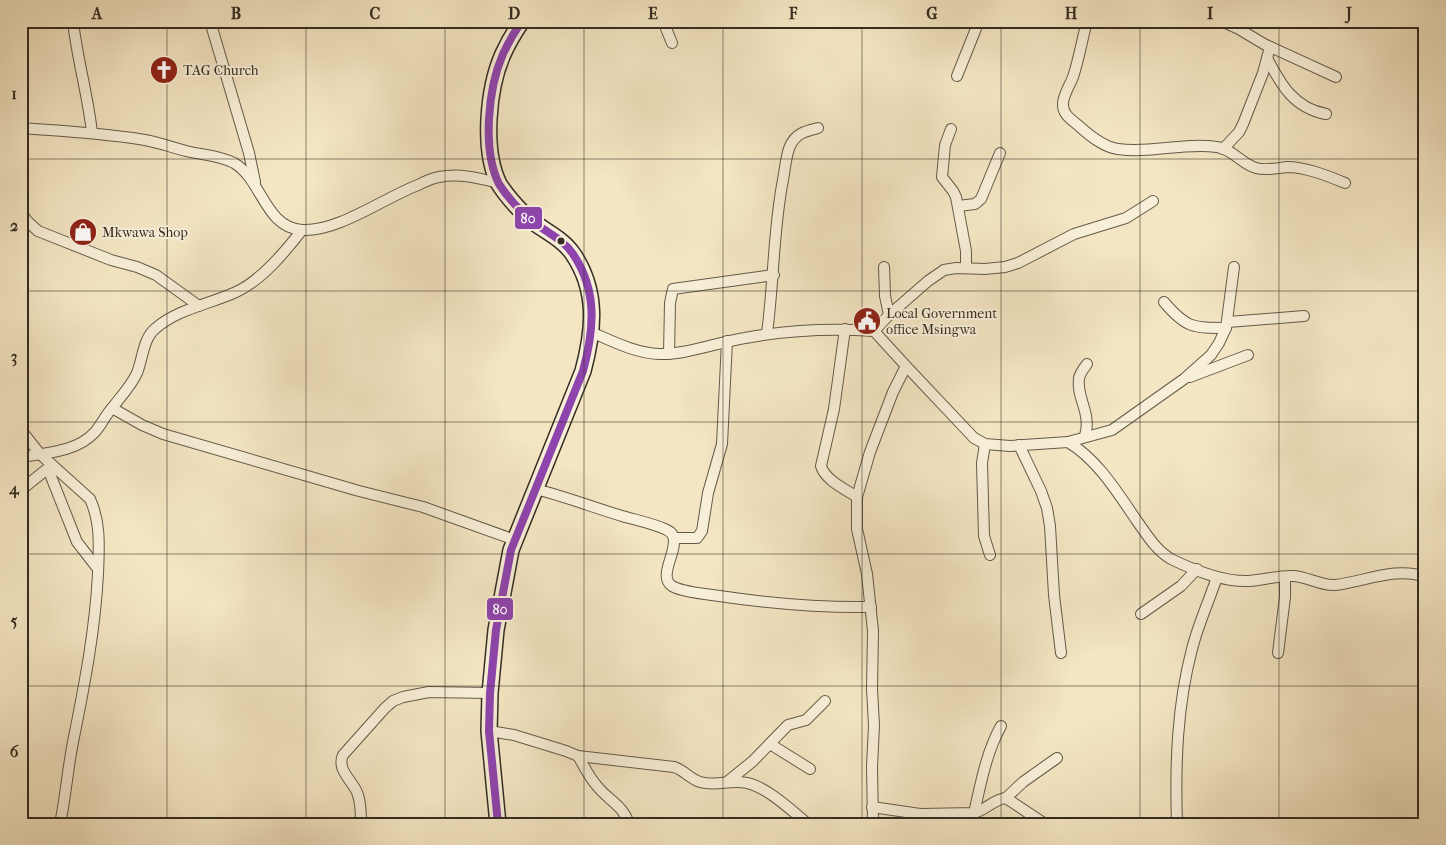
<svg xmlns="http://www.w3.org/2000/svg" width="1446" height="845" font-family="'IM FELL French Canon',serif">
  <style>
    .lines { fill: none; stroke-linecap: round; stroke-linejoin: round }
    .street-casing { stroke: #645a4a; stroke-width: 12 }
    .secondary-casing { stroke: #342c21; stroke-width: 18 }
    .street { stroke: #f8efd8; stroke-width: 10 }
    .secondary { stroke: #f8efd8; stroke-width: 15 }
    .bus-1-casing { stroke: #f8efd8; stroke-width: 11 }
    .bus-1 { stroke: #8e44ad; stroke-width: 8 }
    .grid { fill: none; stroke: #342c21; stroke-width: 1; stroke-opacity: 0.55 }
    .bus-dot { fill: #342c21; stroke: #f8efd8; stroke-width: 2 }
    .labels { text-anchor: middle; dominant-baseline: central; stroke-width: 4; stroke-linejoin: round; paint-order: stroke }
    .poi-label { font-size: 14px; fill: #342c21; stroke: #f8efd8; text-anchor: start }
    .line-badge { stroke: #f8efd8; stroke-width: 2 }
    .badge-label { font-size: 14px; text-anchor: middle; font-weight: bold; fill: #fff }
    .neatline { fill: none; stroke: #342c21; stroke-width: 2 }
    .grid-label { font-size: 16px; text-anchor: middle; font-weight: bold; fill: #342c21 }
  </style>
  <rect width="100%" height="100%" fill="#f4e6c3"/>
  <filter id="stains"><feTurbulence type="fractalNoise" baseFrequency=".004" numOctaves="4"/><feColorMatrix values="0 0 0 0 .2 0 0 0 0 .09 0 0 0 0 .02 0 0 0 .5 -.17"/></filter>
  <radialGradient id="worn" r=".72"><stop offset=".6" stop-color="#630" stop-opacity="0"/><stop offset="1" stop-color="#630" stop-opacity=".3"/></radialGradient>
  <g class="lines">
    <defs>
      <g id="street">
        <path d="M73,21C77,59 88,95 92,133"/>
        <path d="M210,21L249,153L255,182"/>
        <path d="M663,21L672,43"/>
        <path d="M1087,21C1082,40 1079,59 1073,77C1070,85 1062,97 1063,105C1063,115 1072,120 1079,126C1089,135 1103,147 1118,149C1149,154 1184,142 1217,147C1233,149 1241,164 1256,168C1267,171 1276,168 1287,167C1306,167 1328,176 1345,183"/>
        <path d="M1221,21L1239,29L1264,44L1336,77"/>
        <path d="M1425,38V44"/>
        <path d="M1267,58C1281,85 1294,108 1326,114"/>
        <path d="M957,76L979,21"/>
        <path d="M21,128C60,131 100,133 139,139C155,141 170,147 186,151C202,155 219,155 234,163C262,179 265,228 302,230C338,232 384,198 418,185C424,182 432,178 439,177C460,173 478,178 499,183"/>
        <path d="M951,129L945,145L942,177L953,191L956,197L966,251V268"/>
        <path d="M1223,149L1239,132L1243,124L1263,73L1270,47"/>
        <path d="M958,206L975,204L981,199L1000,153"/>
        <path d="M21,211L27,221L38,231L111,260L137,267L156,275L199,306"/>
        <path d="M884,267L885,296L889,315"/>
        <path d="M1164,302C1186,328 1193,328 1226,328"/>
        <path d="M1228,322L1304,316"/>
        <path d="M845,329L834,409L821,466C825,480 845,489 857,497"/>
        <path d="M874,331L889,315L928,281L944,270L956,268L985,269L1005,267L1018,263L1074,234L1126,218L1153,201"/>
        <path d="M591,332C612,341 635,353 659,354C685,355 719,342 745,338C788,330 831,328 874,331L906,366L974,438L985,444L1010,446L1068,442L1112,430L1184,379L1211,355L1219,343L1226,328L1234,267"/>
        <path d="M767,333C774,282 773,230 783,180C785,169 786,155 790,146C796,133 806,131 818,128"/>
        <path d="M669,354L670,303L673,289L774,275"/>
        <path d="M1190,377L1248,355"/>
        <path d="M112,408L142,425L163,434L359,491L423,507L515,540"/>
        <path d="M21,430L40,454L90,499C101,523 99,548 98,574C95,630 85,682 74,737C68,765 66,795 60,824"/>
        <path d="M1085,436C1092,413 1076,398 1079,378C1080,373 1084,368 1087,364"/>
        <path d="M1068,442C1098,460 1117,492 1137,521C1147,535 1157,552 1173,560C1196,571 1223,582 1249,581C1264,580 1279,575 1294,576C1308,577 1321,586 1335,585C1364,582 1396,566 1425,577"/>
        <path d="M985,444L982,463L984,536L990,555"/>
        <path d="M1019,445L1041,491L1047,508L1050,526L1054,595L1061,653"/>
        <path d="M21,457C46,453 77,452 95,432C102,424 106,414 113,407C122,395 131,386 137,373C143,358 143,338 156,328C178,309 210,304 236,292C261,281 285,252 302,230"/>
        <path d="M48,469L77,542L98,569"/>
        <path d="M535,489C564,496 592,507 622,516C636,520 651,523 665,529C669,531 672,532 673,536C679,550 657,576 672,586C682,592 700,593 712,595C766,603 817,608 871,607"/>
        <path d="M21,490L52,465"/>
        <path d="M674,538H697L702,531L708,493L722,444L727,341"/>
        <path d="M1141,614L1181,586L1197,569"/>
        <path d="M1278,653L1285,597V577"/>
        <path d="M489,731L514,735L566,751L578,756L674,767C684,770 690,779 700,782C716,787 731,779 747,783C767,787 792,811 808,824"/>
        <path d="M770,744L810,769"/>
        <path d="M578,756C584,766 589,777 597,786C609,801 623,805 629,824"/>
        <path d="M727,782L753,761L785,728L788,725L806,720L825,701"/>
        <path d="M1006,798L1023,782L1057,758"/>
        <path d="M872,807L920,814L974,813C986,810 994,799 1006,798L1045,824"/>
        <path d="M974,813C981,783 986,753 1001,726"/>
        <path d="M361,824C361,815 361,804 358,795C354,781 336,771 343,755L385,708L393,701L403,697L429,692L490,693"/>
        <path d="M873,824L872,767L874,725L872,689L873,631L867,574L857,529V497L870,452L893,392L906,366"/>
        <path d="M1177,824C1175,765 1177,706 1192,649C1198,625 1209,601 1217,577"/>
      </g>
      <path id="secondary" d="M498,824L489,731L490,693L496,630L511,550L515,540L583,371C594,330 598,291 573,254C561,236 538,229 523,213C514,204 506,195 499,184C482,150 488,88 503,54C508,43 515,31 522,21"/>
    </defs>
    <use href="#street" class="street-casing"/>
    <use href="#secondary" class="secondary-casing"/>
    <use href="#street" class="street"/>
    <use href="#secondary" class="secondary"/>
    <defs>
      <path id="bus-1" d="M498,824L489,731L490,693L496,630L511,550L515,540L583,371C594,330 598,291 573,254C561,236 538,229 523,213C514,204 506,195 499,184C482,150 488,88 503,54C508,43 515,31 522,21"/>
    </defs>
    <use href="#bus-1" class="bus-1-casing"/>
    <use href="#bus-1" class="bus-1"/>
  </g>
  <path class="grid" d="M167,21V824M306,21V824M445,21V824M584,21V824M723,21V824M862,21V824M1001,21V824M1140,21V824M1279,21V824M21,159H1425M21,291H1425M21,422H1425M21,554H1425M21,686H1425"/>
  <defs>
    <symbol id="church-disc" viewBox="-11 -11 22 22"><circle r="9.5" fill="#8f2418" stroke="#f8efd8"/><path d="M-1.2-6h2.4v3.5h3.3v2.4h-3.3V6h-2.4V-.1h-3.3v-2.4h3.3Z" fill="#fff"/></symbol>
    <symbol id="shop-disc" viewBox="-11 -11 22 22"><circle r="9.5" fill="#8f2418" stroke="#f8efd8"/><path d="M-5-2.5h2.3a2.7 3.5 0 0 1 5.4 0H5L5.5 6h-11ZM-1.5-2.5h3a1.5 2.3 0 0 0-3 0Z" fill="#fff"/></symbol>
    <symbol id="civic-disc" viewBox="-11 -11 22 22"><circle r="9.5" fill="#8f2418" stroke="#f8efd8"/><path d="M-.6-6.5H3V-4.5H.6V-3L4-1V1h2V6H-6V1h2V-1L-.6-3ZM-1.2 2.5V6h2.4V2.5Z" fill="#fff"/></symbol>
  </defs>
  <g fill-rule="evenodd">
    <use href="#church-disc" x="148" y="54" width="32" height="32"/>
    <use href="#shop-disc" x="67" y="216" width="32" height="32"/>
    <use href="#civic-disc" x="851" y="305" width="32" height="32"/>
  </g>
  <circle class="bus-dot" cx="561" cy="241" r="4.5"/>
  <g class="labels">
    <g class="poi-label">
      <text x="183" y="70">TAG Church</text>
      <text x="102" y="232">Mkwawa Shop</text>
      <text x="886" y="313">Local Government<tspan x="886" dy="16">office Msingwa</tspan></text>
    </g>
  </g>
  <g class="line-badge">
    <rect x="514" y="206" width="29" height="24" rx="5" fill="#8e44ad"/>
    <rect x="486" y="597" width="28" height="24" rx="5" fill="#8e44ad"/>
  </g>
  <g class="badge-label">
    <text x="528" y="223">80</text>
    <text x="500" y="614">80</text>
  </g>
  <rect width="1446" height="845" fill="none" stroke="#f4e6c3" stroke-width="55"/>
  <rect x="28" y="28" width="1390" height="790" class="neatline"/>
  <g class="grid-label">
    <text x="97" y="19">A</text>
    <text x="236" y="19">B</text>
    <text x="375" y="19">C</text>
    <text x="514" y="19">D</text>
    <text x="653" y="19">E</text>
    <text x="793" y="19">F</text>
    <text x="932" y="19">G</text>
    <text x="1071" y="19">H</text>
    <text x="1210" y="19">I</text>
    <text x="1349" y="19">J</text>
    <text x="14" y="99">1</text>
    <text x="14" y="231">2</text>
    <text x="14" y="362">3</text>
    <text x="14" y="494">4</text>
    <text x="14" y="626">5</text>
    <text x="14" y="757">6</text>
  </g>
  <rect width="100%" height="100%" filter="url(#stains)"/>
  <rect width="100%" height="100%" fill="url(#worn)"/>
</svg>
